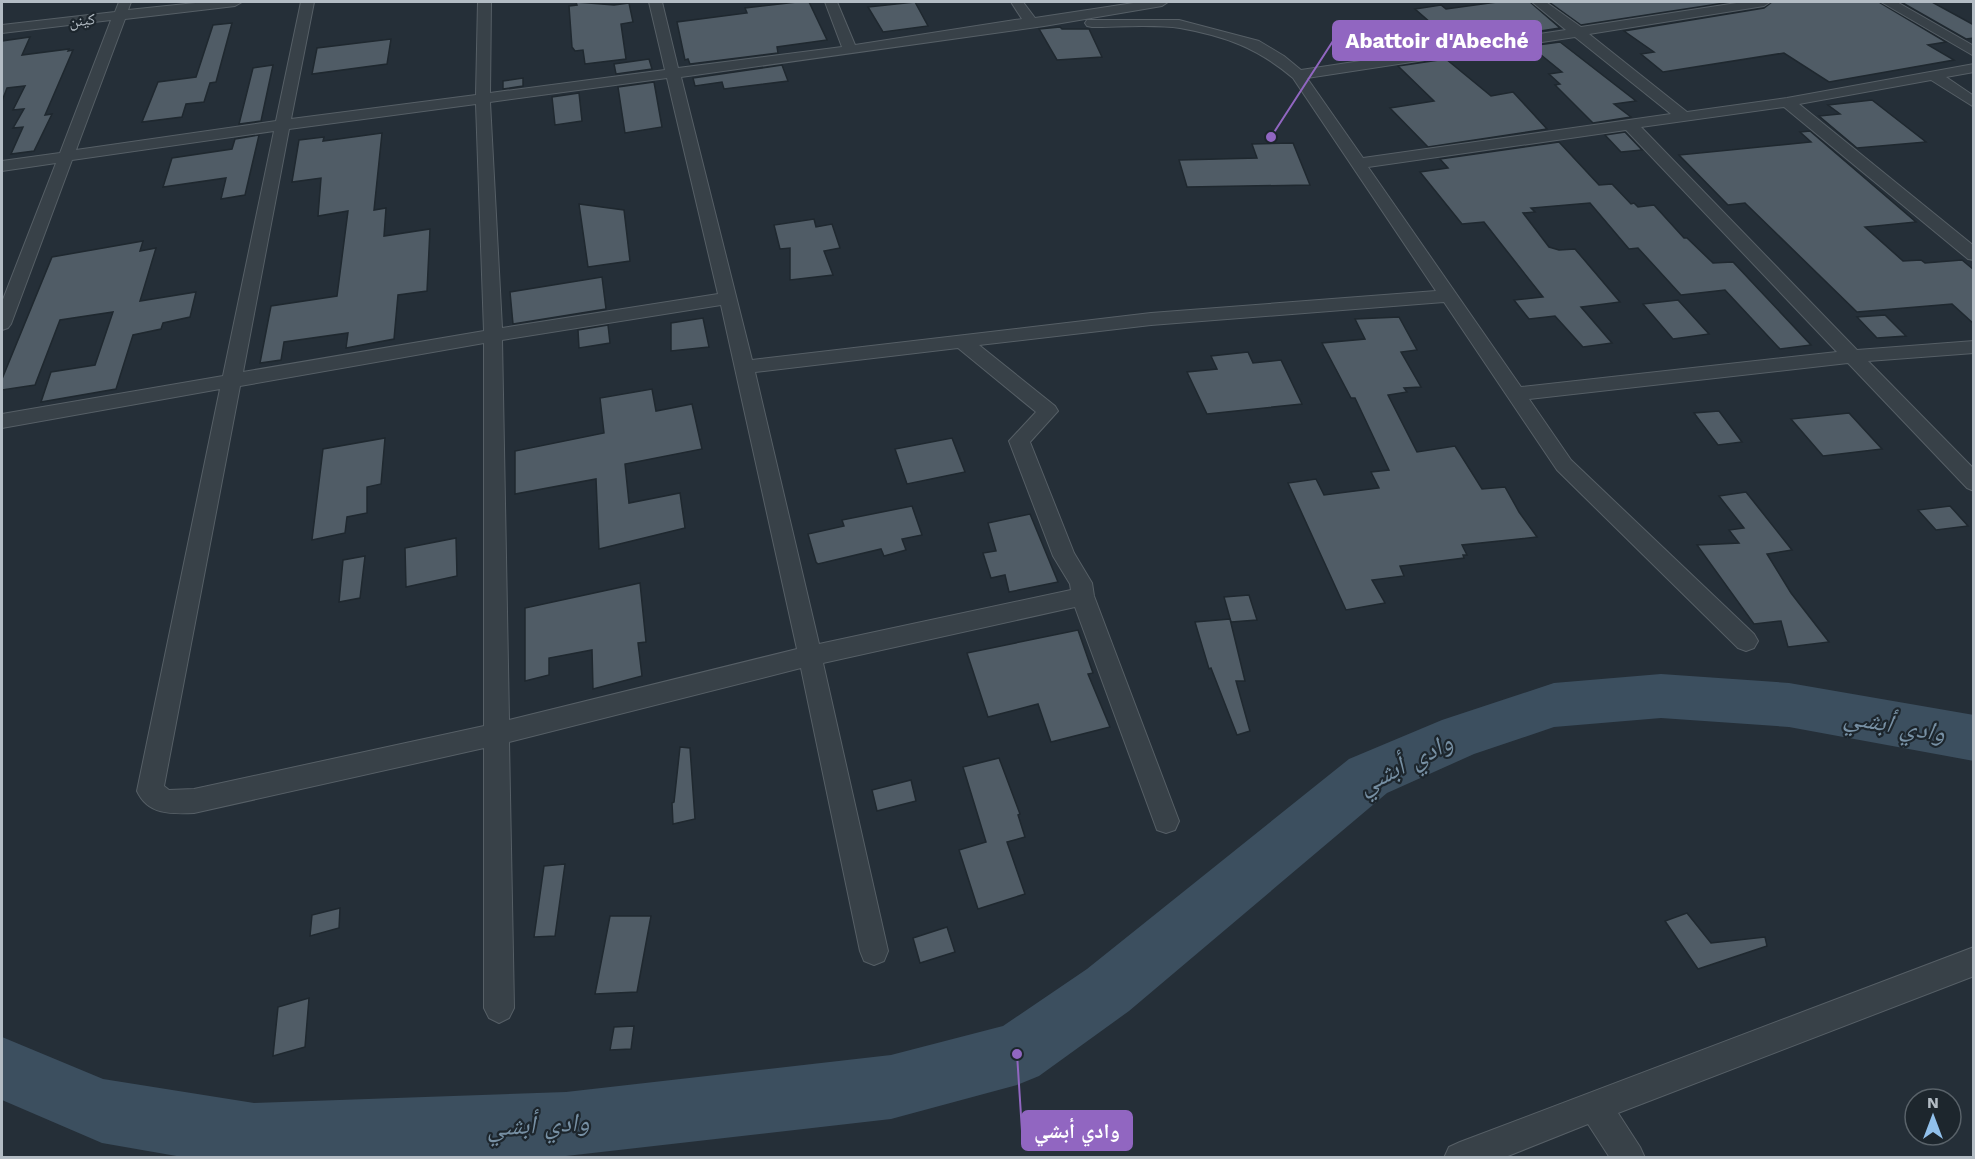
<svg xmlns="http://www.w3.org/2000/svg" width="1975" height="1159" font-family="'Work Sans','Noto Naskh Arabic',sans-serif">
  <style>
    .lines { fill: none; stroke-linecap: round; stroke-linejoin: round }
    .river { fill: #3c4f5f; fill-rule: evenodd }
    .building { fill: #505c66; stroke: #1f282f; stroke-width: 1.5 }
    .street-casing { stroke: #565f66; stroke-width: 2 }
    .street { fill: #384148; fill-rule: evenodd }
    .labels { text-anchor: middle; dominant-baseline: central; stroke-width: 4.5; stroke-linejoin: round; paint-order: stroke }
    .far-street-label { font-size: 16px; fill: #b3bcc4; stroke: #1d262d }
    .near-water-label { font-size: 26px; font-style: italic; fill: #7790a4; stroke: #1d262d }
    .leader { fill: none; stroke: #9166c1; stroke-width: 2 }
    .callout-dot { fill: #9166c1; stroke: #1d262d; stroke-width: 2 }
    .callout { fill: #9166c1; stroke: #9166c1; stroke-width: 2 }
    .callout-label { font-size: 21px; text-anchor: middle; font-weight: bold; fill: #fff }
  </style>
  <rect width="100%" height="100%" fill="#252f38"/>
  <g class="lines">
    <path class="river" d="M1661,674L1789,683L1974,715V761L1789,727L1661,718L1554,727L1474,754L1387,793L1129,1011L1039,1076L1017,1085L891,1119L566,1156L188,1158L102,1143L2,1100V1037L103,1079L254,1103L566,1092L891,1055L1003,1026L1087,969L1349,759L1442,720L1554,683Z"/>
  </g>
  <g class="building">
    <path d="M576,2L614,5L629,3L633,22L621,24L626,59L585,64L583,50L575,51L572,47L569,6L577,5Z"/>
    <path d="M797,2H809L827,40L777,47L778,53L690,64L688,59L685,60L677,22L747,13L745,8Z"/>
    <path d="M915,2L928,26L883,32L868,7Z"/>
    <path d="M1497,2H1530L1560,28L1455,44L1415,9L1441,5L1446,9Z"/>
    <path d="M1549,2H1731L1581,25Z"/>
    <path d="M1772,2H1879L1946,42L1928,45L1954,60L1829,82L1784,53L1663,72L1641,54L1654,52L1624,31L1764,8Z"/>
    <path d="M1901,2H1932L1974,25V38L1966,39Z"/>
    <path d="M232,23L216,82L210,83L204,102L186,104L182,117L142,122L158,82L196,77L213,25Z"/>
    <path d="M1060,27L1062,29H1089L1102,57L1057,60L1039,29Z"/>
    <path d="M30,37L22,55L69,49L68,51L73,50L45,115L52,114L34,151L11,154L23,127L13,128L24,109L13,110L25,86L7,88L2,101V41Z"/>
    <path d="M391,39L387,64L312,74L317,48Z"/>
    <path d="M1560,42L1636,101L1614,104L1631,117L1593,123L1555,85L1560,84L1549,74L1562,72L1530,46Z"/>
    <path d="M649,59L652,69L616,74L614,64Z"/>
    <path d="M1446,59L1491,96L1513,92L1547,129L1428,147L1390,108L1434,101L1398,66Z"/>
    <path d="M273,65L261,121L239,124L253,68Z"/>
    <path d="M782,65L788,81L724,89L722,82L695,86L693,78Z"/>
    <path d="M523,78V86L503,89V81Z"/>
    <path d="M654,82L662,127L625,133L618,87Z"/>
    <path d="M579,93L582,121L555,125L552,97Z"/>
    <path d="M1872,100L1926,142L1857,148L1819,116L1840,114L1828,105Z"/>
    <path d="M1810,131L1916,222L1865,227L1903,261L1921,260L1925,263L1962,260L1974,270V324L1952,304L1857,312L1745,203L1728,205L1679,155L1811,142L1800,132Z"/>
    <path d="M1625,132L1642,150L1621,152L1605,135Z"/>
    <path d="M382,133L374,210L386,208L384,236L430,229L427,291L398,295L394,339L346,348L348,333L284,342L281,360L260,363L271,306L337,296L348,211L318,216L321,178L292,182L299,140L324,137L323,141Z"/>
    <path d="M259,135L245,195L221,199L226,178L163,187L172,158L232,149L235,139Z"/>
    <path d="M1559,142L1599,185L1612,184L1631,204L1634,203L1638,207L1654,205L1684,238H1687L1713,263L1733,262L1811,345L1780,349L1725,290L1681,295L1638,248L1629,249L1590,203L1531,208L1535,212L1523,213L1549,247L1559,250L1575,249L1620,302L1581,307L1612,343L1583,347L1555,316L1529,319L1514,300L1543,297L1484,222L1462,224L1420,172L1448,168L1440,159Z"/>
    <path d="M1293,143L1310,185L1187,187L1179,160L1257,158L1252,144Z"/>
    <path d="M579,204L624,210L630,261L588,267Z"/>
    <path d="M814,219L816,227L832,224L840,248L824,251L833,275L790,280V248L780,249L774,225Z"/>
    <path d="M143,241L140,251L156,248L140,301L196,292L190,317L163,323L161,329L133,335L116,389L41,402L51,372L95,365L113,312L60,320L35,385L2,390V379L52,257Z"/>
    <path d="M602,277L606,309L513,324L510,292Z"/>
    <path d="M1678,300L1709,334L1673,339L1643,304Z"/>
    <path d="M1885,315L1906,336L1877,338L1857,317Z"/>
    <path d="M1399,317L1417,350L1401,352L1421,387L1404,388L1407,392L1388,395L1417,452L1455,446L1482,489L1505,487L1519,512L1537,537L1462,545L1467,555H1463L1464,558L1400,566L1404,576L1372,580L1385,603L1346,610L1288,483L1316,479L1324,495L1379,488L1371,472L1389,470L1355,398H1351L1322,343L1365,339L1355,319Z"/>
    <path d="M703,318L709,347L671,351V323Z"/>
    <path d="M608,325L610,343L579,348L578,330Z"/>
    <path d="M1248,352L1253,363L1281,360L1302,404L1207,414L1187,372L1217,369L1211,356Z"/>
    <path d="M652,389L656,411L692,404L702,449L625,464L629,503L680,493L685,528L599,549L596,479L515,494V451L604,433L600,398Z"/>
    <path d="M1719,411L1742,442L1718,445L1694,413Z"/>
    <path d="M1849,413L1882,449L1823,456L1791,419Z"/>
    <path d="M385,438L381,484L367,487V513L347,517L345,533L312,540L323,449Z"/>
    <path d="M952,438L965,472L907,484L895,449Z"/>
    <path d="M1746,492L1792,550L1767,554L1791,593L1829,642L1788,647L1781,621L1754,624L1697,545L1739,543L1729,530L1744,528L1719,496Z"/>
    <path d="M912,506L922,535L902,539L906,550L884,556L881,549L818,564L816,562L808,534L844,526L842,520Z"/>
    <path d="M1950,506L1968,526L1936,530L1918,510Z"/>
    <path d="M1030,514L1058,582L1009,592L1005,575L991,578L983,553L996,551L988,523Z"/>
    <path d="M456,538L457,576L406,587L405,548Z"/>
    <path d="M365,556L360,598L339,602L343,560Z"/>
    <path d="M640,583L646,642L638,643L642,676L593,689L592,650L549,658V675L525,681V608Z"/>
    <path d="M1249,595L1257,620L1231,622L1224,597Z"/>
    <path d="M1230,619L1245,681H1236L1250,731L1237,735L1211,668L1209,669L1195,622Z"/>
    <path d="M1078,630L1093,673L1088,674L1110,727L1051,742L1038,704L988,717L967,653Z"/>
    <path d="M680,747L690,748L695,819L673,824L672,803L674,802Z"/>
    <path d="M999,758L1020,814L1018,815L1025,837L1007,842L1025,894L978,909L959,850L986,842L963,767Z"/>
    <path d="M911,780L916,801L877,811L872,790Z"/>
    <path d="M565,864L555,936L534,937L544,866Z"/>
    <path d="M340,908L339,928L310,936L312,915Z"/>
    <path d="M1687,913L1711,943L1765,937L1767,946L1698,969L1665,921Z"/>
    <path d="M610,916H651L637,992L595,994Z"/>
    <path d="M947,927L955,952L920,963L913,938Z"/>
    <path d="M309,998L305,1047L273,1056L278,1007Z"/>
    <path d="M634,1026L631,1049L610,1050L614,1027Z"/>
  </g>
  <g class="lines">
    <defs>
      <g id="street">
        <path d="M119,2H131L128,10L205,2H242L235,6L125,19L76,150L276,121L301,2H314L291,119L476,95L478,2H491L490,93L665,70L649,2H662L678,68L842,47L825,2H837L855,45L1022,19L1011,2H1023L1035,18L1140,2H1168L1162,6L1044,26L681,77L752,360L1151,313L1436,291L1293,78C1258,48 1225,36 1180,28C1154,24 1119,27 1092,27L1087,26L1085,23L1087,20H1179L1259,41L1284,56L1301,70L1566,30L1532,2H1546L1581,27L1743,2H1770L1764,6L1589,34L1687,112L1787,98L1974,64V72L1946,77L1974,96V107L1931,80L1799,104L1974,246V260L1968,259L1784,107L1641,127L1857,350L1974,341V353L1868,361L1974,469V491L1967,488L1848,363L1529,399L1571,460L1754,634L1758,641L1754,648L1746,651L1738,648L1557,470L1444,302L1151,325L979,345L1055,406L1058,411L1030,442L1074,553L1092,583L1094,596L1179,821L1175,830L1166,833L1157,830L1075,607L823,663L888,951L884,961L874,965L864,961L860,951L801,668L509,742L514,1008L509,1018L499,1023L489,1018L484,1008V748L194,813C171,814 148,815 137,791L220,389L2,428V414L223,376L274,131L72,160L11,324L8,328L2,330V302L56,163L2,171V161L60,153L111,20L2,33V25L115,12ZM1575,37L1671,114L1363,158L1307,78ZM667,78L718,294L502,328L490,102ZM476,104L484,331L243,372L289,129ZM1626,130L1837,352L1521,387L1368,167ZM721,305L797,649L509,720L502,340ZM484,343V726L194,789L169,790L164,786L240,386ZM958,348L1036,412L1009,441L1053,556L1070,584L1071,590L819,644L755,372Z"/>
        <path d="M1881,2H1897L1974,46V56Z"/>
        <path d="M1974,947V976L1618,1113L1640,1147L1645,1158H1610L1588,1124L1503,1158H1444L1449,1147L1460,1142Z"/>
      </g>
    </defs>
    <use href="#street" class="street-casing"/>
    <use href="#street" class="street"/>
  </g>
  <g class="labels">
    <g class="far-street-label">
      <text transform="translate(82 20) rotate(-7)">كينن</text>
    </g>
    <g class="near-water-label">
      <text transform="translate(1895 724) rotate(10)">وادي أبشي</text>
      <text transform="translate(1405 763) rotate(-27)">وادي أبشي</text>
      <text transform="translate(538 1124) rotate(-3)">وادي أبشي</text>
    </g>
  </g>
  <path class="leader" d="M1271 137L1333 41M1017 1054L1022 1131"/>
  <g class="callout-dot">
    <circle cx="1271" cy="137" r="6"/>
    <circle cx="1017" cy="1054" r="6"/>
  </g>
  <g class="callout">
    <rect x="1333" y="21" width="208" height="39" rx="6"/>
    <rect x="1022" y="1111" width="110" height="39" rx="6"/>
  </g>
  <g class="callout-label">
    <text x="1437" y="48">Abattoir d'Abeché</text>
    <text x="1077" y="1138">وادي أبشي</text>
  </g>
  <rect width="1975" height="1159" fill="none" stroke="#b3bcc4" stroke-width="6"/>
  <g transform="translate(1933 1117)"><circle r="28" fill="#1d262d" stroke="#596269" stroke-width="1.5"/>
  <path d="M0-4.5L10 22L0 15L-10 22Z" fill="#91c0eb"/>
  <text y="-9" font-size="16" font-weight="bold" text-anchor="middle" fill="#b3bcc4">N</text>
  </g>
</svg>
